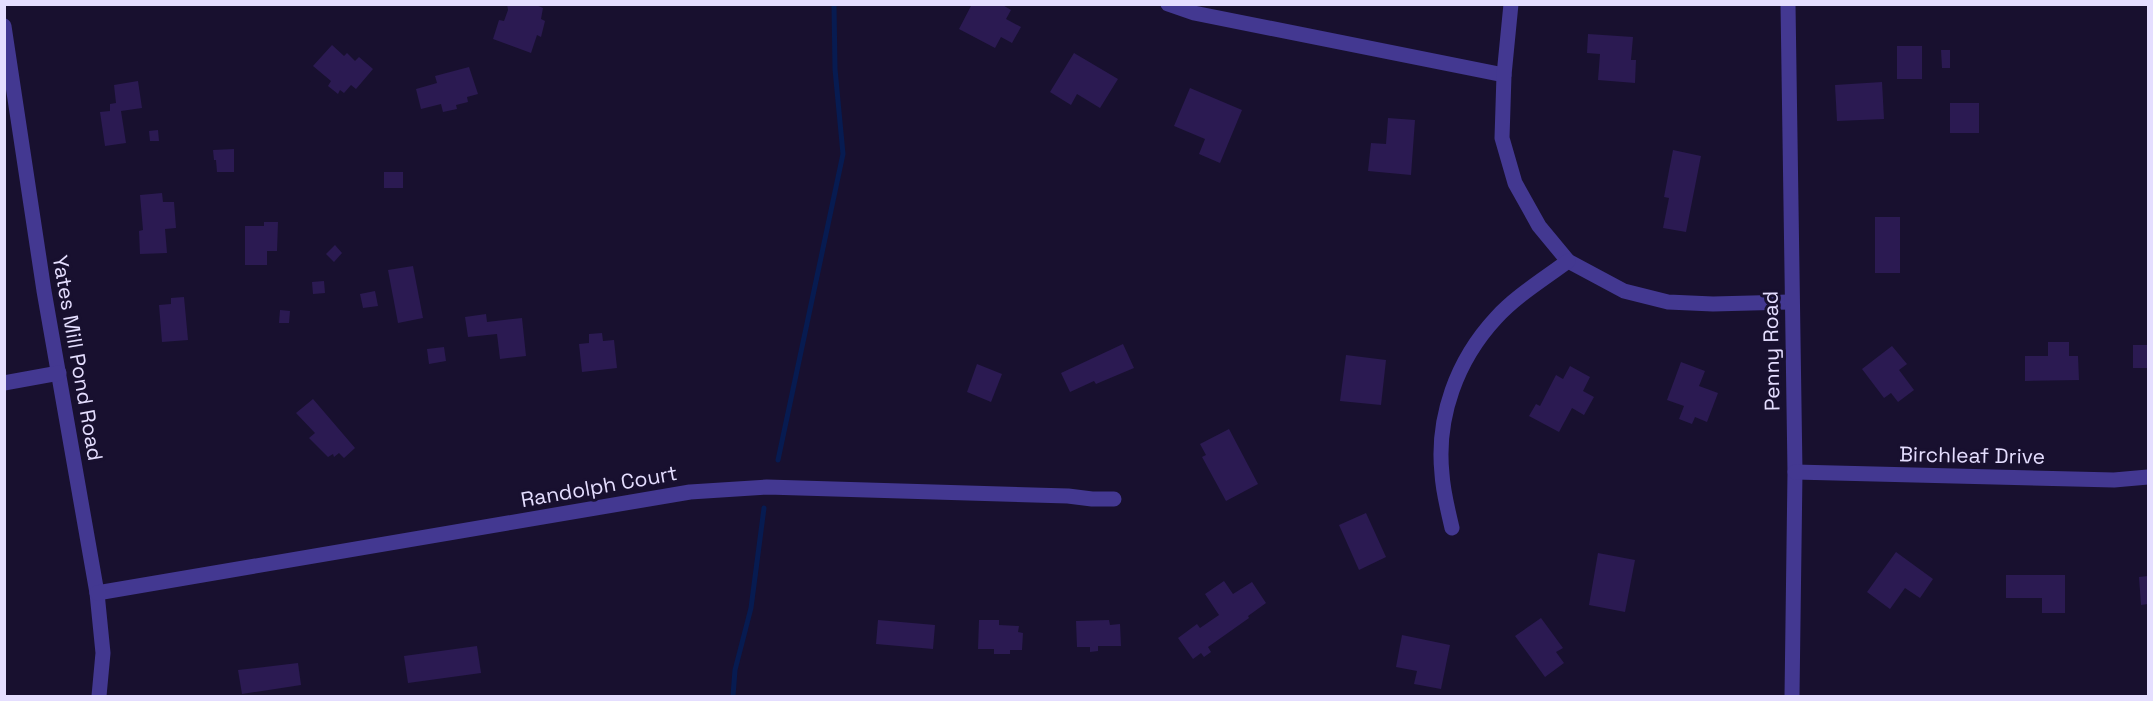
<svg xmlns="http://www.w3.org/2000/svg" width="2153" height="701" font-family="'Space Grotesk',sans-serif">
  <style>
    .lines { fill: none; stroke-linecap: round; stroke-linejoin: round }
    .stream { stroke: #071b51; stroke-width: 5 }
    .building { fill: #2b1a52 }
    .minor { stroke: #433891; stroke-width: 15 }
    .labels { text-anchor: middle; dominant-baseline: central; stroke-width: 6; stroke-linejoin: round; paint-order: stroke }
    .street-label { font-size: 21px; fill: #e5deff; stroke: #18102f }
  </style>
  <rect width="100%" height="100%" fill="#18102f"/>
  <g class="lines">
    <g class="stream">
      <path d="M778,460L843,154L835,69L834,4"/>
      <path d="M733,696L735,670L751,608L764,508"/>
    </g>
  </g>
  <g class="building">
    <path d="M507,4H534L543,8L541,19L545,21L541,37L537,35L531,53L493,39L499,20L504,21L508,10Z"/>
    <path d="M972,4H1001L1011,10L1006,19L1021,27L1012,43L1001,37L995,48L959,29Z"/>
    <path d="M1588,34L1633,37L1631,60H1636L1635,83L1598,80L1600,54L1587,53Z"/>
    <path d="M332,45L344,56L347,53L355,61L359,57L373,69L356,89L351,85L344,93L340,90L338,94L328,86L331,81L313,66Z"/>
    <rect x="1897" y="46" width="25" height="33"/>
    <path d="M1941,50H1950V68H1942Z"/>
    <path d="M1074,53L1118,79L1100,108L1077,94L1071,105L1050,92Z"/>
    <path d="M469,67L478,94L467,97L468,102L456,105L457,109L443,112L441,104L421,109L416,89L437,83L435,76Z"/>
    <path d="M138,81L142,108L121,111L126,143L105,146L100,112L110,111V104L116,103L114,85Z"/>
    <path d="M1882,82L1884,119L1837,121L1835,85Z"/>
    <path d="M1190,88L1242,110L1220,163L1199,154L1205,139L1174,126Z"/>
    <rect x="1950" y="103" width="29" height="30"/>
    <path d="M1388,118L1415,120L1411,175L1368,171L1371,143L1386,144Z"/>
    <path d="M158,130L159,141H150L149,131Z"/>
    <path d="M234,149V172H217L216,160H214L213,150Z"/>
    <path d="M1673,150L1701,156L1686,232L1663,228L1669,198L1664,197Z"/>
    <rect x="384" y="172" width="19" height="16"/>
    <path d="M162,193L163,202H174L176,228L165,229L167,253L140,254L139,231L143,230L140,195Z"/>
    <rect x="1875" y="217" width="25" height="56"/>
    <path d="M264,222H278L277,251H267V265H245V226H264Z"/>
    <path d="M335,245L342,253L334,262L326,254Z"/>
    <path d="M413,266L423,318L398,323L388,270Z"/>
    <path d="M324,281L325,293L313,294L312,282Z"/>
    <path d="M375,291L378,306L363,308L360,294Z"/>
    <path d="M184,297L188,340L162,342L159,305L171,304V298Z"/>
    <path d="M280,310L290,311L289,323H279Z"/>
    <path d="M486,314L487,322L522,318L526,356L500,359L497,334L468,337L465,317Z"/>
    <path d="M602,333L603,341L614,340L617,368L582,372L579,344L589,343V334Z"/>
    <path d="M2048,342H2069V356H2078L2079,380L2025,381V356H2048Z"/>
    <path d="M1123,344L1134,368L1096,384L1094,381L1070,392L1061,373Z"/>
    <rect x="2133" y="345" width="15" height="23"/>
    <path d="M1892,346L1907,364L1899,370L1914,390L1898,402L1891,393L1884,398L1862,369Z"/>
    <path d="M444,347L446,361L429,364L427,349Z"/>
    <path d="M1346,355L1386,360L1381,405L1340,401Z"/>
    <path d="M1681,362L1705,371L1699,386L1718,393L1707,422L1695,417L1692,424L1679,419L1684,406L1667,400Z"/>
    <path d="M977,364L1002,374L991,402L967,392Z"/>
    <path d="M1570,366L1590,377L1583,391L1594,397L1584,415L1572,408L1559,432L1529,416L1536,404L1540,406L1556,375L1563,379Z"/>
    <path d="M313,399L355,448L344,458L339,453L334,457L333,454L328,457L309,438L315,433L296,413Z"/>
    <path d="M1229,429L1258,484L1226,501L1202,457L1206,455L1200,444Z"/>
    <path d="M1366,513L1386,557L1359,570L1339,525Z"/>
    <path d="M1896,552L1933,579L1920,598L1905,588L1890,609L1867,592Z"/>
    <path d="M1598,553L1635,560L1625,612L1589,605Z"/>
    <path d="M2006,575H2065V613H2042V598H2006Z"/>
    <path d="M2148,576V604L2141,605L2139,577Z"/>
    <path d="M1224,581L1233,594L1252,582L1266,603L1248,616L1249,618L1208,647L1211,652L1204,657L1201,653L1193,659L1178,638L1197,624L1200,628L1219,615L1205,594Z"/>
    <path d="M1541,618L1563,648L1556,652L1564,663L1545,677L1515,636Z"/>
    <path d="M878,620L935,625L933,649L876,644Z"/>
    <path d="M979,620H999V625L1019,626L1018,632L1023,633L1022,650H1010V654H994V649H978Z"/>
    <path d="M1109,620L1110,625L1120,624L1121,646H1098V651L1090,652V647H1077L1076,621Z"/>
    <path d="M1402,635L1450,645L1441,689L1414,684L1417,671L1396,667Z"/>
    <path d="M477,646L481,673L408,683L404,656Z"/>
    <path d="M298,663L301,685L242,694L238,670Z"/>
  </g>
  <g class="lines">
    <g class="minor">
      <path d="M1168,4L1194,13L1504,75"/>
      <path d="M1511,4L1504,75L1502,138L1515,183L1539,226L1568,261L1624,291L1668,302L1713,304L1791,302"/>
      <path d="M1788,4L1795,472L1792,696"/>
      <path d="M4,26L44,291L97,593L103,653L99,696"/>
      <path d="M4,383L59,373"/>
      <path d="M1795,472L2114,480L2148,477"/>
      <path d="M1452,528C1448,510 1443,492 1442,474C1436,417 1457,360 1496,318C1516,296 1544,279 1568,261"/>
      <path d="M97,593L690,492L767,487L1068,496L1092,499H1114"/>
    </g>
  </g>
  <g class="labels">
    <g class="street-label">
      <text transform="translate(1771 351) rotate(-91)">Penny Road</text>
      <text transform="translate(78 358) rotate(80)">Yates Mill Pond Road</text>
      <text transform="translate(1972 455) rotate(1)">Birchleaf Drive</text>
      <text transform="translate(599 486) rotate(-10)">Randolph Court</text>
    </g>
  </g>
  <rect width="2153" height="701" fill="none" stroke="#e5deff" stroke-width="12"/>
</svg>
